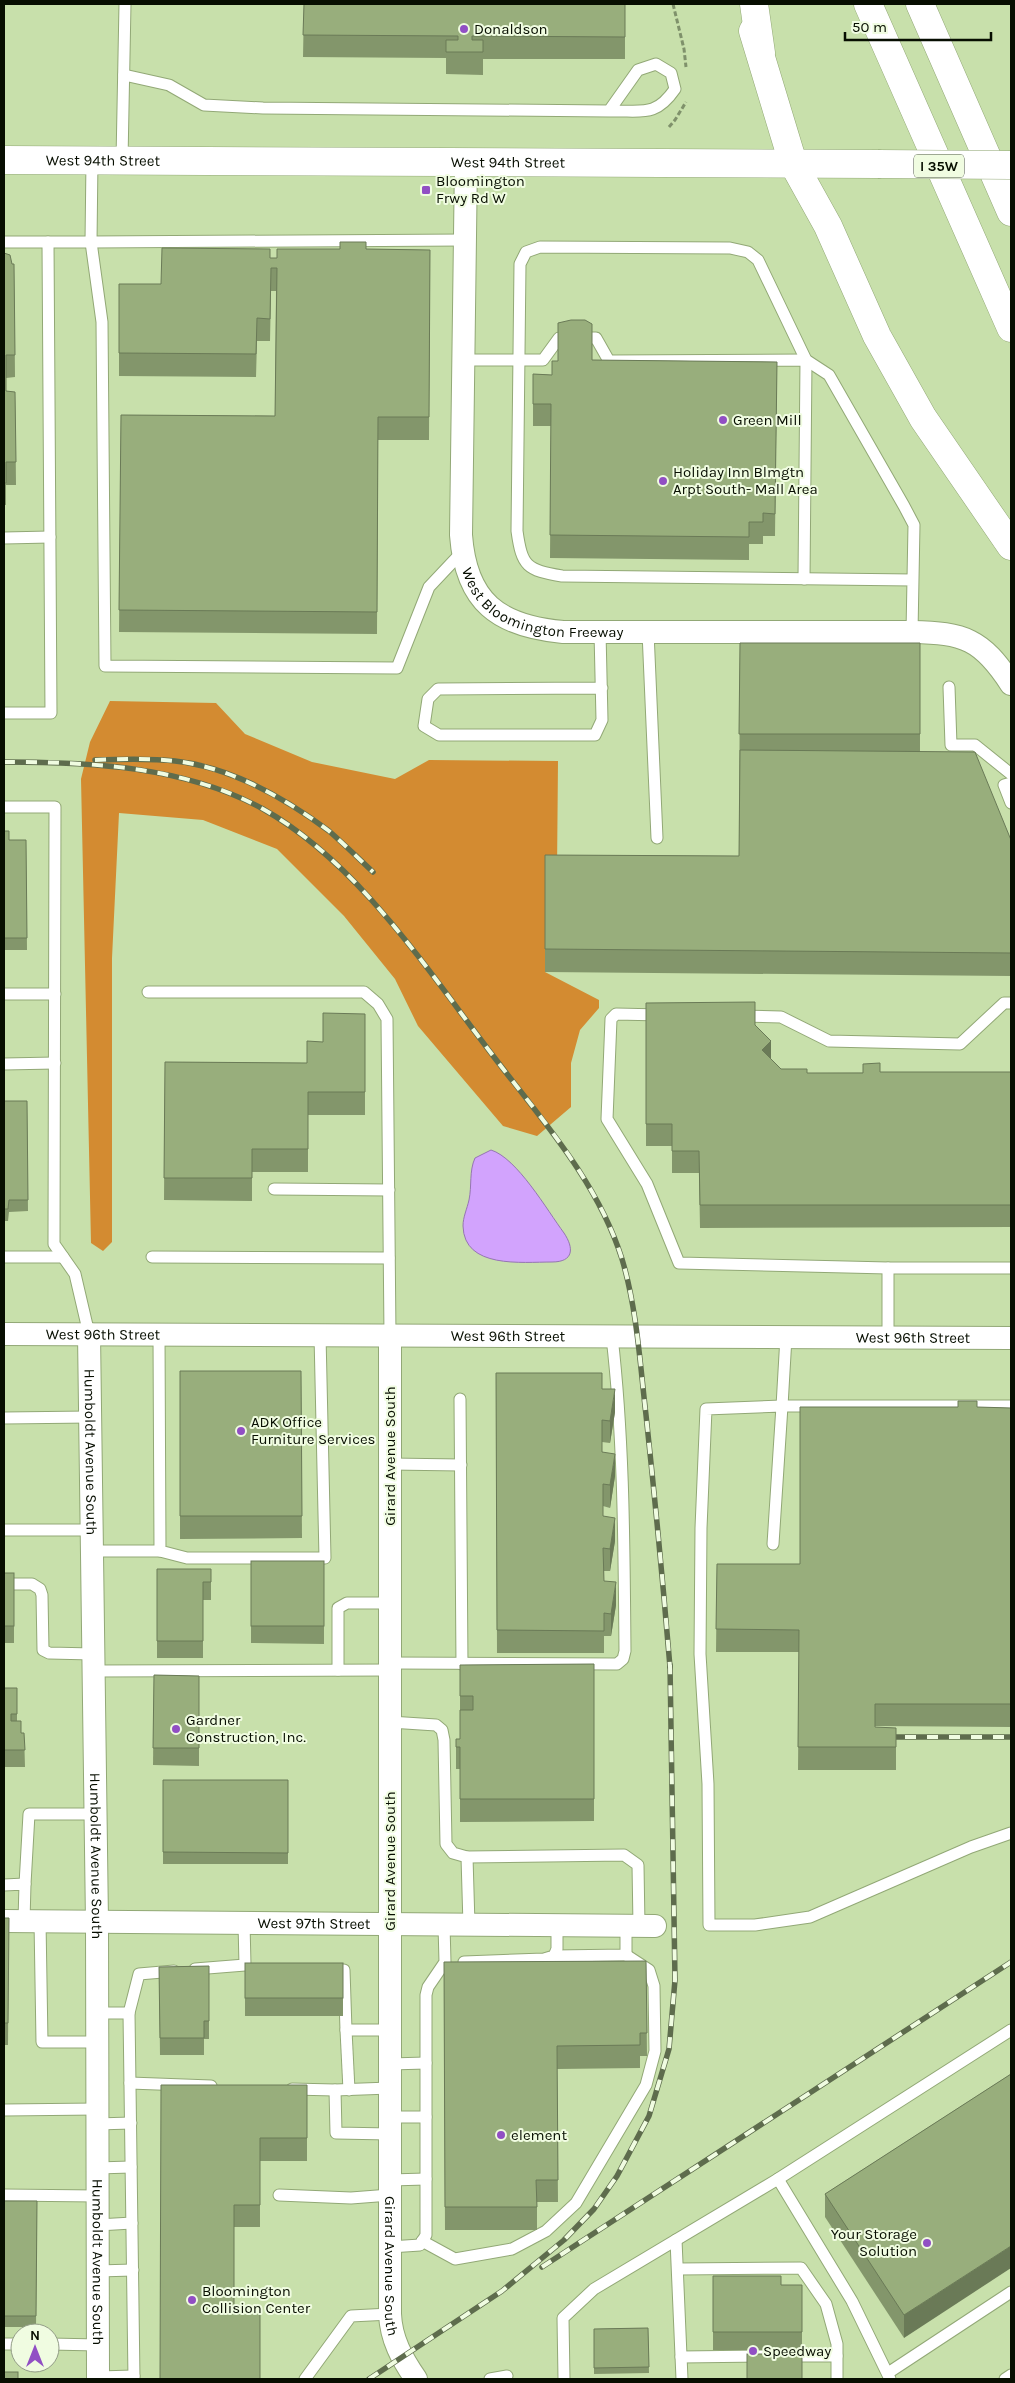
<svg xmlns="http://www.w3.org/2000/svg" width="1015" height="2383" font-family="Karla,sans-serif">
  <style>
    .forest { fill: #d38b31 }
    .water { fill: #d2a3fd; stroke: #9576b1 }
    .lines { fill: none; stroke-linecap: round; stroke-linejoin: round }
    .service-casing { stroke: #92a876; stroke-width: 13 }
    .minor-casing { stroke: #92a876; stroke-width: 24 }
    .tertiary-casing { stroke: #92a876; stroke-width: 29 }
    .motorway-casing { stroke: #92a876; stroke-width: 29 }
    .path { stroke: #7f916b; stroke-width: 3; stroke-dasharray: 5 2.5; stroke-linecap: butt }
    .service { stroke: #fff; stroke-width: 11 }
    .minor { stroke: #fff; stroke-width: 22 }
    .tertiary { stroke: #fff; stroke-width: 28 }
    .motorway { stroke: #fff; stroke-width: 28 }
    .rail-casing { stroke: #5e6c4d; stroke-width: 5.5 }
    .rail { stroke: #f0fce1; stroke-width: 4; stroke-dasharray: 11; stroke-linecap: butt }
    .tertiary-bridge-casing { stroke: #92a876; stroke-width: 29; stroke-linecap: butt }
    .tertiary-bridge { stroke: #fff; stroke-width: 28 }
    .wall { fill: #83966b }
    .shaded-wall { fill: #6a7a57 }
    .building { fill: #98ae7c; stroke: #6a7a57 }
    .poi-dot { fill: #914fc4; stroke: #f0fce1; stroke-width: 2 }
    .labels { text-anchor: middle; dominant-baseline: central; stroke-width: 4; stroke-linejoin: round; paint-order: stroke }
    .shield { fill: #f0fce1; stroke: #4d5544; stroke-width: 1 }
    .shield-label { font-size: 14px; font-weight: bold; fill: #070e01 }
    .poi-label { font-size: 15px; fill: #070e01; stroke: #f0fce1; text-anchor: start }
    .street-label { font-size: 15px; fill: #070e01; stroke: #f0fce1 }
  </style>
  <rect width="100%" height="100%" fill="#c8e0ab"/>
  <path class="forest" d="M110,701L216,703L245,734L312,762L395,779L429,760L558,761L557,873L545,972L599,1000V1008L580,1030L571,1063V1107L537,1136L503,1126L418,1026L395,979L344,916L277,849L203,820L119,813L112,958V1242L103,1251L91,1243L81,779L90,742Z"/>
  <path class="water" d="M491,1150C517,1158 547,1210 564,1233C574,1248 574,1262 552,1262C522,1262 464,1269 463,1226C463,1217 467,1209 469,1200C472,1186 469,1171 475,1158Z"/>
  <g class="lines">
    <defs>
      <g id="service">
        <path d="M124,75L169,85L204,105L263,108L609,111C642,110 655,118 675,89L671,73L656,64L638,70L609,111"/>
        <path d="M122,160L125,4"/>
        <path d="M4,242H91L92,160"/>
        <path d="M464,360H543L559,338H596L609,361L806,360L804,579"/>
        <path d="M4,538L50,537"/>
        <path d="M462,552L429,587L397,668L105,666L102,322L91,242L465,240"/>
        <path d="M600,632L602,720L595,735H439L424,726L428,699L438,689L602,688"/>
        <path d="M648,632L657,838"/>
        <path d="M912,632L914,525L904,506L829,375L806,360L758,260L748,252L730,248L540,247L526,252L520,264L517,531C522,567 527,570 562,576L913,580"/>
        <path d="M949,687L951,745H975L1011,774"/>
        <path d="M4,713H51L48,242"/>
        <path d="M1011,783L1004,785L1011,803"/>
        <path d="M4,807H55L54,1244L75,1274L89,1334"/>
        <path d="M148,992H364L378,1004L387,1019L390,1336"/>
        <path d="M4,994H55"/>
        <path d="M661,1015L616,1014L611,1019L607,1119L647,1184L679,1263L888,1268"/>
        <path d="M739,1016L781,1017L829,1041L960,1044L1004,1003H1011"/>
        <path d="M4,1064L55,1063"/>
        <path d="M274,1189L389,1190"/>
        <path d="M4,1257H63"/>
        <path d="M152,1257L389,1258"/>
        <path d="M159,1335L160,1551L187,1558H325L320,1335"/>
        <path d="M786,1337L782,1406H1011"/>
        <path d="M888,1338V1268H1011"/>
        <path d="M460,1399L462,1664"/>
        <path d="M4,1418L90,1417"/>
        <path d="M390,1464L461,1465"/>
        <path d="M4,1530H92"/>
        <path d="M773,1544L782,1406L706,1409L701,1528L700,1654L708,1784L709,1925H755L810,1917L971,1847L1011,1833"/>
        <path d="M92,1551H160"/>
        <path d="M4,1584H32L40,1589L42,1595L43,1650L49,1653L93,1654"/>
        <path d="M390,1663L617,1664L623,1659L625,1651C624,1546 624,1441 612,1337"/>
        <path d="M338,1670V1608L347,1603H390"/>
        <path d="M94,1671L390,1670"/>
        <path d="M390,1722L436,1725L442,1730L444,1740L446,1844L453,1853L467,1857L469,1925"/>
        <path d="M467,1857L624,1855L638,1865L639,1926"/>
        <path d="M25,1884L29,1814H96"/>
        <path d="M4,1885L25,1884L24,1921"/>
        <path d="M40,1921L42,2042H97"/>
        <path d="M554,1956L626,1955V1926"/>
        <path d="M464,1962L544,1959L554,1956L557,1949V1925"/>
        <path d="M195,1969L245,1965L244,1923"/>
        <path d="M329,1970H344L346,2030H390"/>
        <path d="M97,2013H129L134,2379"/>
        <path d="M129,2013L139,1974L174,1971"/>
        <path d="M346,2030L349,2090"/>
        <path d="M390,2064L426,2063"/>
        <path d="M130,2083L211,2086"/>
        <path d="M292,2089L335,2090L390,2088"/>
        <path d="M335,2090L336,2133L390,2134"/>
        <path d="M4,2110L97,2109"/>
        <path d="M390,2117H426"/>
        <path d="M97,2124L131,2123"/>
        <path d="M97,2168L131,2167"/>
        <path d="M778,2179L1011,2030"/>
        <path d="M390,2180L426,2179"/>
        <path d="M4,2195L97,2196"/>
        <path d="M279,2195L351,2198L390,2195"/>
        <path d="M98,2225L132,2223"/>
        <path d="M676,2240L682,2379"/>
        <path d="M422,2241L455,2259L512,2249L546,2231L576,2203L646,2085L655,2051L654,1986L649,1970L626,1955"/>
        <path d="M390,2247L420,2245L426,2235V1995L428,1987L445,1962L444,1925"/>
        <path d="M678,2269L801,2268L826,2304L837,2344V2379"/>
        <path d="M98,2271L133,2270"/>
        <path d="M4,2344H20"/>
        <path d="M50,2344L98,2345"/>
        <path d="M789,2356H837"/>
        <path d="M681,2357L763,2356"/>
        <path d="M888,2373L1011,2292"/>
        <path d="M98,2377L134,2376"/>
        <path d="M305,2379L351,2316L390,2314"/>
        <path d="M490,2379L507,2376"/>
        <path d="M564,2379L563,2318L594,2289L778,2179L852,2301L890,2379"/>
        <path d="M1005,2379L1011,2375"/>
      </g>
      <g id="minor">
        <path id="s1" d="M466,161L461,535C466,602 498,626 563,632H912C964,633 982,639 1011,684"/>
        <path id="s2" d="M4,1334L1011,1338"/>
        <path id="s3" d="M89,1334L97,1922L98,2379"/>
        <path id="s4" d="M390,1336V2314C391,2339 402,2359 416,2379"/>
        <path id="s5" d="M4,1921L655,1926"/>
      </g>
      <g id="tertiary">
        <path d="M753,31L793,163"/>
        <path id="s6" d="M4,160L878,164"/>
      </g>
      <g id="motorway">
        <path d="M754,4L761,53"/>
        <path d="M868,4L1011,328"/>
        <path d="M920,4L1011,212"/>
        <path d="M793,163L828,226L877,336L923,418L1011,546"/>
      </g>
    </defs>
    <use href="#service" class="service-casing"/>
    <use href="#minor" class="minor-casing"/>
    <use href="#tertiary" class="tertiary-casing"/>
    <use href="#motorway" class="motorway-casing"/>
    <g class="path">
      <path d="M673,4L684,49L686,67"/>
      <path d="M669,127L675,120L686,102"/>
    </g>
    <use href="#service" class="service"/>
    <use href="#minor" class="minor"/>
    <use href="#tertiary" class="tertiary"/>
    <use href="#motorway" class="motorway"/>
    <defs>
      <g id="rail">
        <path d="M95,760C122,759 149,758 175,761C230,767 285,798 329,831C344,844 359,859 373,872"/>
        <path d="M4,762C90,762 185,766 263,809C359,863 428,971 494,1057C542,1120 598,1182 622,1259C637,1309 640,1364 646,1415C655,1499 663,1583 670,1667"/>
        <path d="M883,1737H1011"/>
        <path d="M542,2267L1011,1962"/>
        <path d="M369,2379L502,2291L564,2240L594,2209L617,2176L649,2116L669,2049L675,1980L670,1665"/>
      </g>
    </defs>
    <use href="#rail" class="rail-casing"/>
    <use href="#rail" class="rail"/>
    <defs>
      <path id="tertiary-bridge" d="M878,164L1011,165"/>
    </defs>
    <use href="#tertiary-bridge" class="tertiary-bridge-casing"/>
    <use href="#tertiary-bridge" class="tertiary-bridge"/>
  </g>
  <g class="wall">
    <path d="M304,4H625V59H483V75L446,74V58L303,57Z"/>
    <path d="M366,249L430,250L429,440H378L377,634L119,632L121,415L275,416L276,291H271L270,341H257L256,377L119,376V284H161L270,258H277Z"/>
    <path d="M4,253L12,264H14L15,377L6,378V392H15L16,485H6V505H4Z"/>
    <path d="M592,360L777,362L775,536H763V544H749V560L550,558L551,426H533V374L552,375Z"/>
    <path d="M740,643H920V751L1011,840V976L545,972V855L739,856Z"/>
    <path d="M4,831L9,840H26L27,950H4Z"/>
    <path d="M646,1003L755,1025L771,1060L781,1069L807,1073L1011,1072V1227L700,1228L699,1173H672V1146H646Z"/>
    <path d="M365,1014V1115H308V1172H252V1201L164,1200L165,1062L307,1063L323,1042Z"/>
    <path d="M4,1101H27L28,1211L9,1212L8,1221H4Z"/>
    <path d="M180,1371H301L302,1538L180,1539Z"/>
    <path d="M496,1373L602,1389L615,1412L610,1443L602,1442V1452L615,1476L610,1508L603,1506V1516L615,1541L610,1571H604V1581L616,1605L611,1636H604V1653H497Z"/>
    <path d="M977,1407L1011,1408V1727L875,1726V1727L896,1728V1770H798L799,1652H716L717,1564H800Z"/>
    <path d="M251,1561H324V1644L251,1643Z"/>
    <path d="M157,1569H211V1600H203V1658H157Z"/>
    <rect x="4" y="1573" width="10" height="70"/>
    <path d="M594,1664V1821L460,1822V1769H456V1739H460V1665Z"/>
    <path d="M154,1675L199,1676V1766L153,1765Z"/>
    <path d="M4,1688H17V1721L21,1733H24L25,1767H4Z"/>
    <rect x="163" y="1780" width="125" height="84"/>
    <path d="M4,1918H9L8,2045H4Z"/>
    <path d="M646,1961L647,2056H640V2068L557,2069L558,2202H537V2230H445L444,1962Z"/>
    <rect x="245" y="1963" width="98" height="53"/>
    <path d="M209,1966V2039H204V2055H160L159,1967Z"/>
    <path d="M1011,2074L904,2338L825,2217V2194Z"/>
    <path d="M161,2085H307V2161H260V2227H234Z"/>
    <path d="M4,2201H37L36,2327H4Z"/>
    <path d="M713,2276L781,2285H802V2350H713Z"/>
    <path d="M648,2328L649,2373L594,2374V2329Z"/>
  </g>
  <g class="shaded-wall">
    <path d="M771,1041V1064L762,1050Z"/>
    <path d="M615,1389V1412L610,1443V1421Z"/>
    <path d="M615,1454V1476L610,1508V1485Z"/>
    <path d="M615,1518V1541L610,1571V1549Z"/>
    <path d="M616,1582V1605L611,1636V1614Z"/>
    <path d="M1011,2246V2268L904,2338V2315Z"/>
  </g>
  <g class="building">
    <path d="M304,4H625V37L472,36V40H483V52H446V40H458V36L303,35Z"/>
    <path d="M340,242H366V249L430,250L429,417H378L377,612L119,610L121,415L275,416L277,268H271L270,319L257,318L256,354L119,353V284H161L162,248L270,249V258H277V249H340Z"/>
    <path d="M4,253L10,255L12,264H14L15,355H6V391L15,392L16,462H6V483H4Z"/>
    <path d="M571,320H585L592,324V360L777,362L775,514L763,513V522H749V537L550,535L551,404H533V374L552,375V361H558V323Z"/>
    <path d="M740,643H920V734H739Z"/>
    <path d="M740,750L975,752L1011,840V953L545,949V855L739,856Z"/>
    <path d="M4,831H9V840H26L27,938H4Z"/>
    <path d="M755,1002V1025L771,1041L762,1050L781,1069H807V1073H863V1064L880,1063V1072H1011V1205H700L699,1151H672V1124H646V1003Z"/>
    <path d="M323,1013L365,1014V1092H308V1149H252V1178H164L165,1062L307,1063V1041L323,1042Z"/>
    <path d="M4,1101H27L28,1200H9L8,1209H4Z"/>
    <path d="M180,1371H301L302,1516H180Z"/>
    <path d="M496,1373H602V1389H615L610,1421L602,1420V1452L615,1454L610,1485L603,1484V1516L615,1518L610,1549L603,1548L604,1581L616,1582L611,1614L604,1613V1631L497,1630Z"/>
    <path d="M958,1401H977V1407L1011,1408V1704H875V1727L896,1728V1747H798L799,1630L716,1629L717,1564H800V1407H958Z"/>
    <rect x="251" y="1561" width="73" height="65"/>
    <path d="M157,1569H211V1582H203V1641H157Z"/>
    <rect x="4" y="1573" width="10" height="53"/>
    <path d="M594,1664V1799H460V1747H456V1739H460V1710H473V1696H460V1665Z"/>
    <path d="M154,1675L199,1676V1748H153Z"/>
    <path d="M4,1688H17V1714H11V1721H21V1733H24L25,1750H4Z"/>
    <path d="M163,1780H288V1853L163,1852Z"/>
    <path d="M4,1918H9L8,2023H4Z"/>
    <path d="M646,1961L647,2033H640V2045L557,2046L558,2180H536L537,2207H445L444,1962Z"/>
    <rect x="245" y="1963" width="98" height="35"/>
    <path d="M209,1966V2021H204V2038H160L159,1967Z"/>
    <path d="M1011,2074V2246L904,2315L825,2194Z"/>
    <path d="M161,2085H307V2138H260V2205H234V2310H260V2379H160Z"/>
    <path d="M4,2201H37L36,2316H4Z"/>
    <path d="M713,2276H781V2285H802V2332H713Z"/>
    <path d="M648,2328L649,2367L594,2368V2329Z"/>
    <rect x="747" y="2354" width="55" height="25"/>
    <rect x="4" y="2372" width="14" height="7"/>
  </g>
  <g class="poi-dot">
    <circle cx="464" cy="29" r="5"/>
    <rect x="421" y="185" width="10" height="10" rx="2.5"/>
    <circle cx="723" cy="420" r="5"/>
    <circle cx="663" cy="481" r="5"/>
    <circle cx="241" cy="1431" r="5"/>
    <circle cx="176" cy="1729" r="5"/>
    <circle cx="501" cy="2135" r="5"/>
    <circle cx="927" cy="2243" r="5"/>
    <circle cx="192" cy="2300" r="5"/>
    <circle cx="753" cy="2351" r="5"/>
  </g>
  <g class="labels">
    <rect class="shield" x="914" y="154.5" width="50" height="23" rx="4"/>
    <g class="shield-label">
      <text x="939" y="166">I 35W</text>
    </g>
    <g class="poi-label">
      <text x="474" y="29">Donaldson</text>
      <text x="436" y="181">Bloomington<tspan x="436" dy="17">Frwy Rd W</tspan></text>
      <text x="733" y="420">Green Mill</text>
      <text x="673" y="472">Holiday Inn Blmgtn<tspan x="673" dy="17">Arpt South- Mall Area</tspan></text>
      <text x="251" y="1422">ADK Office<tspan x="251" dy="17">Furniture Services</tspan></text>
      <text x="186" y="1720">Gardner<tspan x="186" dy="17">Construction, Inc.</tspan></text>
      <text x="511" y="2135">element</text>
      <text x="917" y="2234" text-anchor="end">Your Storage<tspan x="917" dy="17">Solution</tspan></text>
      <text x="202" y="2291">Bloomington<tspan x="202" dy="17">Collision Center</tspan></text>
      <text x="763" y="2351">Speedway</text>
    </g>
    <g class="street-label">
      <text stroke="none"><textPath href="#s6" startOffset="99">West 94th Street</textPath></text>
      <text stroke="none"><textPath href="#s6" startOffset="504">West 94th Street</textPath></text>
      <text stroke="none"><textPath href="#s1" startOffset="500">West Bloomington Freeway</textPath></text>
      <text stroke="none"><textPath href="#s2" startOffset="99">West 96th Street</textPath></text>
      <text stroke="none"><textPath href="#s2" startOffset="504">West 96th Street</textPath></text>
      <text stroke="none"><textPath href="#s2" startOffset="909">West 96th Street</textPath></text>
      <text stroke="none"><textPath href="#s3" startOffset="118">Humboldt Avenue South</textPath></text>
      <text transform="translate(390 1456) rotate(-90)">Girard Avenue South</text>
      <text stroke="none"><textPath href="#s3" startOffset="522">Humboldt Avenue South</textPath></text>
      <text transform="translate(390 1861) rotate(-90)">Girard Avenue South</text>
      <text stroke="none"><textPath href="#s5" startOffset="310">West 97th Street</textPath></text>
      <text stroke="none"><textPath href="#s3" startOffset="928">Humboldt Avenue South</textPath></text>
      <text stroke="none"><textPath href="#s4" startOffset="930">Girard Avenue South</textPath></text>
    </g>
  </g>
  <rect width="1015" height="2383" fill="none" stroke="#070e01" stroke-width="10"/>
  <g transform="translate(35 2348)"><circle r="24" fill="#f0fce1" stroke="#939d87"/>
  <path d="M0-4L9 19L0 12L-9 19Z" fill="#914fc4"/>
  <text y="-8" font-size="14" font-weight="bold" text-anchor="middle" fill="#070e01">N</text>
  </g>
  <path d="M845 32v8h146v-8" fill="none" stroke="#070e01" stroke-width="2.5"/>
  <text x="852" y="32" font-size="15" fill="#070e01" stroke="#f0fce1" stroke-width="4" paint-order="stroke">50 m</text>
</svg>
